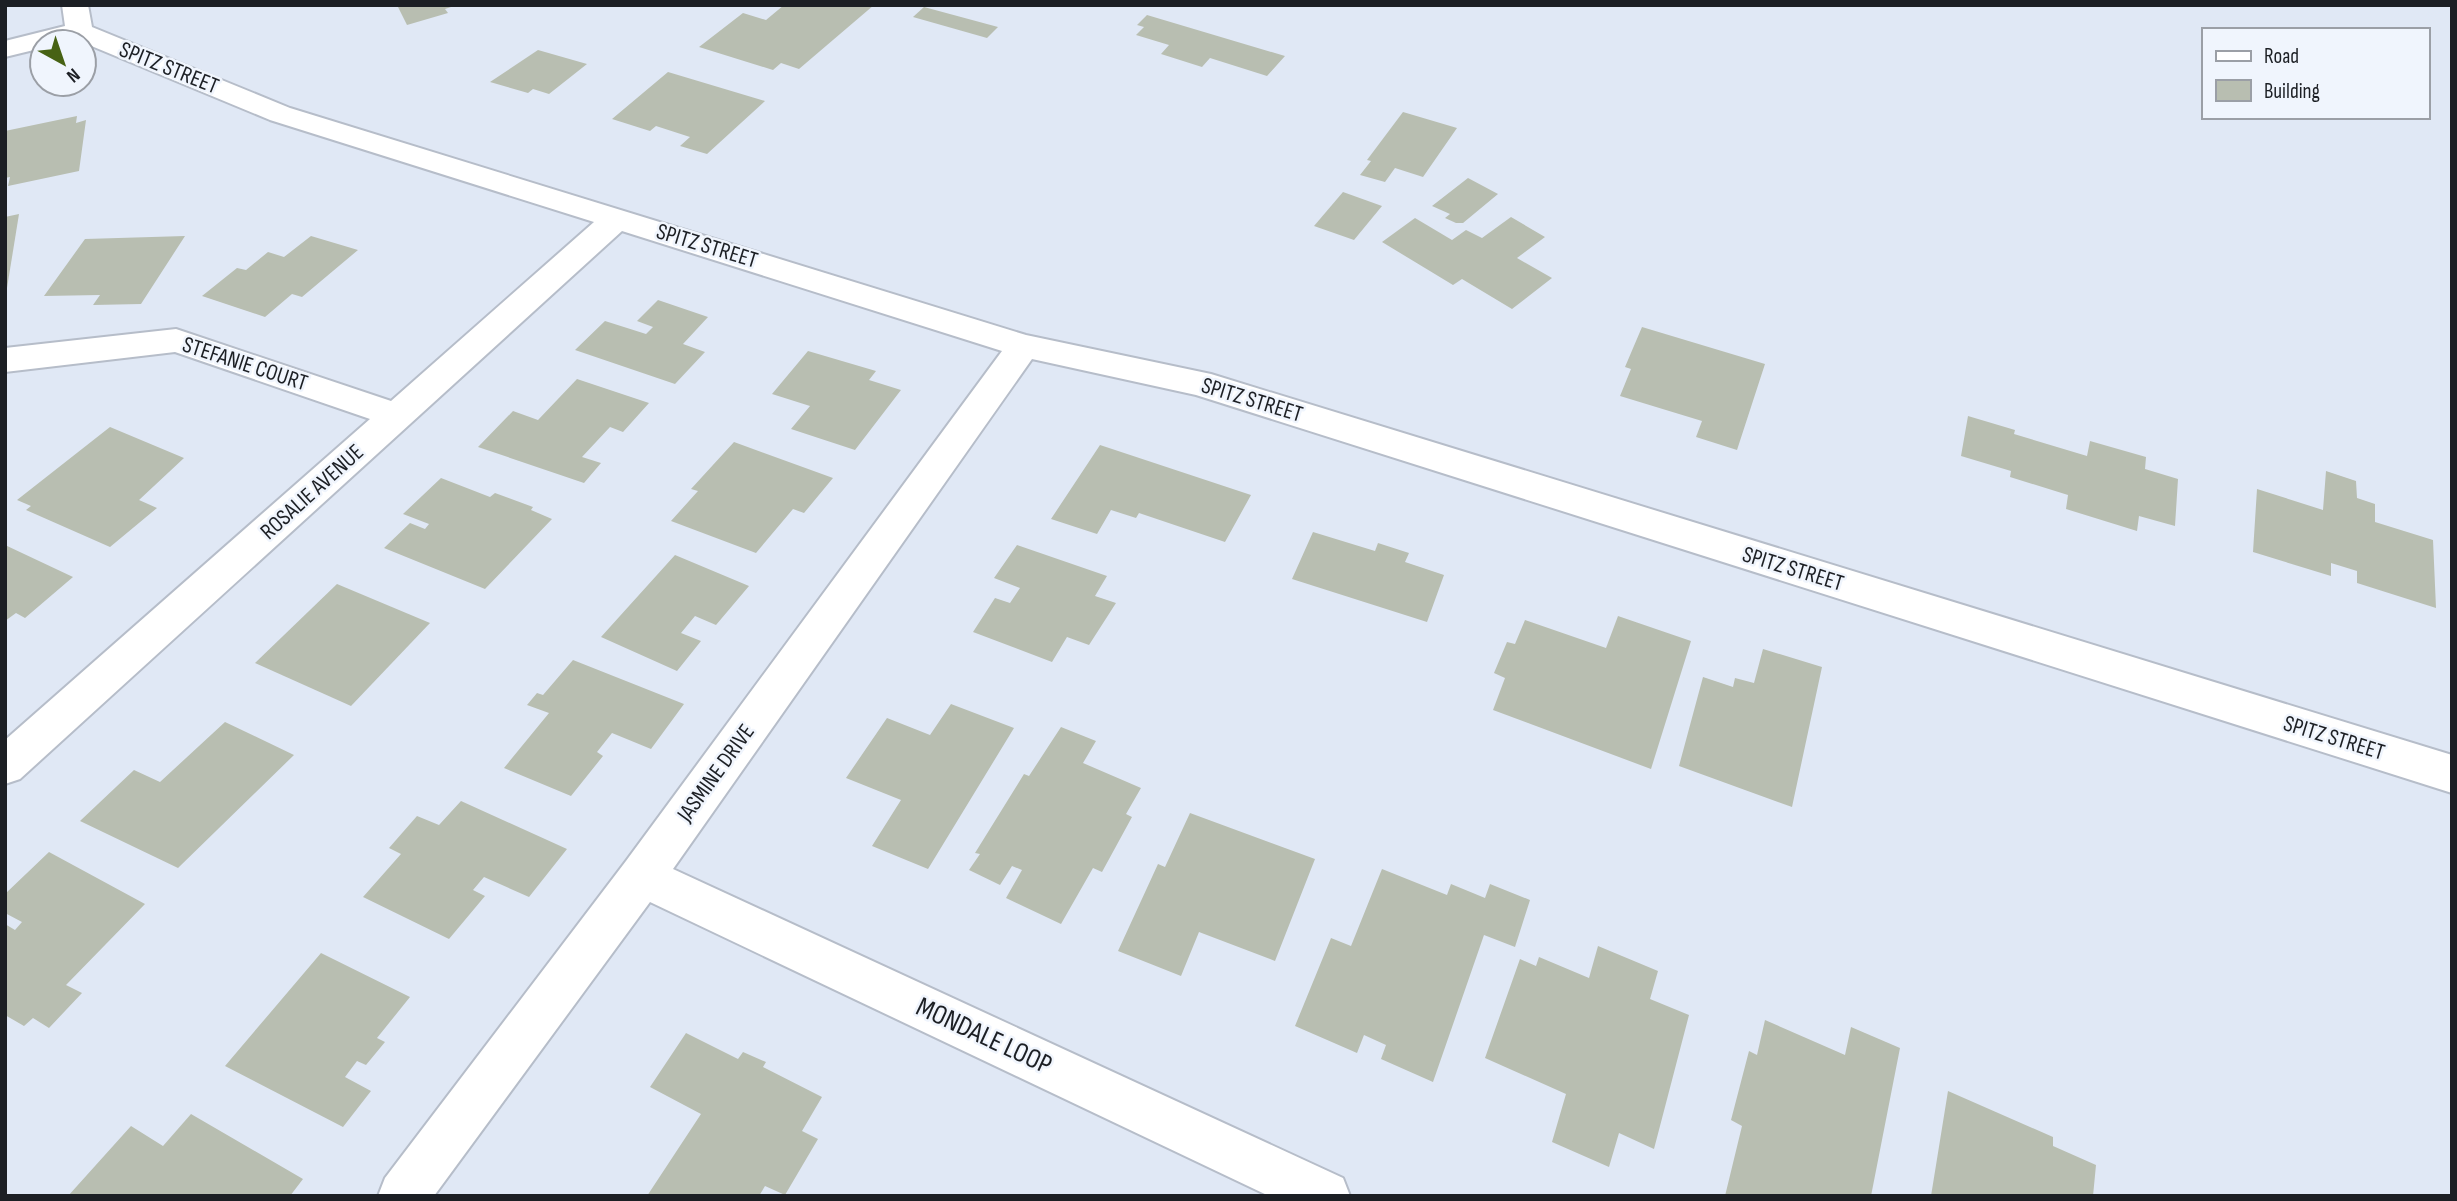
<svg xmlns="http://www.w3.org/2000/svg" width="2457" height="1201" font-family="'Sofia Sans Condensed',sans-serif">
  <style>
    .building { fill: #b8beb1 }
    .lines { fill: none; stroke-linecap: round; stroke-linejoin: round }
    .minor-casing { stroke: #b6bdc9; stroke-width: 4 }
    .minor { fill: #fff; fill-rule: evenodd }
    .labels { text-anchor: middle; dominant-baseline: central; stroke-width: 5; stroke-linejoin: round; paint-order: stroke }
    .street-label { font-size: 23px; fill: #1c1f24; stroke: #f0f5fd }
    .near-street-label { font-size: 28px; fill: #1c1f24; stroke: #f0f5fd }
  </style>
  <rect width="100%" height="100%" fill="#e0e8f5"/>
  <g class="building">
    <path d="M397,5H454V6L445,9L448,13L407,25Z"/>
    <path d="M784,5H874L799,69L781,63L773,70L699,47L743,13L766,20Z"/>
    <path d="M924,7L998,27L987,38L913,17Z"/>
    <path d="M1147,15L1285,56L1267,76L1210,58L1202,67L1161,54L1169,45L1136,35L1144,27L1137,25Z"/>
    <path d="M538,50L587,64L549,94L533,89L528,93L490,82Z"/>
    <path d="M668,72L765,101L707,154L680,146L690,137L656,126L650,131L612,119Z"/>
    <path d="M1403,112L1457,128L1423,177L1395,168L1385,182L1360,175L1371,161L1367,160Z"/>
    <path d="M77,116L76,123L86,120L79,171L8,186L10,177L5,178V131Z"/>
    <path d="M1468,178L1498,194L1463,223H1456L1445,218L1450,214L1432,206Z"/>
    <path d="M1343,192L1382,206L1354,240L1314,226Z"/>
    <path d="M19,214L7,288H5V217Z"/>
    <path d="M1511,217L1545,237L1517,258L1552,278L1512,309L1462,279L1453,285L1382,242L1415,218L1452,240L1466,230L1482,238Z"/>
    <path d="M185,236L141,304L93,305L100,295L44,296L85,239Z"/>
    <path d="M311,236L358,250L302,297L292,294L265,317L202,296L237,268L246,270L268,252L284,257Z"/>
    <path d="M658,300L708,317L683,344L705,352L675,384L575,350L605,321L646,334L653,327L637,321Z"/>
    <path d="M1642,327L1765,364L1737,450L1696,437L1702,421L1620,396L1631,369L1625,367Z"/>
    <path d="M808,351L876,371L869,380L901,390L855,450L791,429L810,406L772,394Z"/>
    <path d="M577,379L649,403L623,432L610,427L582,457L601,463L584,483L478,447L513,411L538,420Z"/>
    <path d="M1968,416L2015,430L2014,434L2087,456L2090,441L2146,457L2145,469L2178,479L2175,526L2139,516L2137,531L2066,509L2068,495L2010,477L2011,471L1961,456Z"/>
    <path d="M110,427L184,458L139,500L157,508L110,547L26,510L31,506L17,500Z"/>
    <path d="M734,442L833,478L804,513L793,509L756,553L671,521L698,491L691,489Z"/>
    <path d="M1100,445L1251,495L1225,542L1139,513L1136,518L1111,510L1097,534L1051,519Z"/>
    <path d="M2326,471L2356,481L2357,498L2375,504V522L2433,540L2436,608L2357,583V571L2331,563V576L2253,552L2257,489L2323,510Z"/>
    <path d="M441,478L490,497L495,493L533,507L531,510L552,519L485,589L384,548L410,523L425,529L429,524L403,514Z"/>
    <path d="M1313,532L1375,551L1378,543L1409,553L1405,562L1444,575L1427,622L1292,579Z"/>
    <path d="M5,545L73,577L25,618L16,613L5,621Z"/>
    <path d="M1017,545L1107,576L1095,596L1116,603L1089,645L1067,637L1052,662L973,632L995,598L1010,603L1020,588L994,578Z"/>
    <path d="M675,555L749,586L716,625L695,616L681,633L701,641L677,671L601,637Z"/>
    <path d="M337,584L430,623L351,706L255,663Z"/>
    <path d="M1618,616L1691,641L1651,769L1493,710L1505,678L1494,673L1507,642L1515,644L1525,620L1606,648Z"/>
    <path d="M1763,649L1822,667L1792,807L1679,766L1703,677L1733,687L1735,678L1754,683Z"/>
    <path d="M573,660L684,704L651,749L612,733L597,752L603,756L571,796L504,768L549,713L527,705L537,693L543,695Z"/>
    <path d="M951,704L1014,728L928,869L872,846L901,800L846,778L887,718L930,735Z"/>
    <path d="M225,722L294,755L178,868L80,821L134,770L160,782Z"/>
    <path d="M1061,727L1096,741L1083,763L1141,788L1126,814L1132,817L1102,872L1093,868L1061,924L1006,898L1022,870L1012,866L1000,885L969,870L980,854L975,853L1024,774L1029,776Z"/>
    <path d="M461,801L567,849L529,897L484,877L473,890L485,896L449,939L363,897L401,854L389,848L417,816L439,825Z"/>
    <path d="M1190,813L1315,859L1275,961L1199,932L1181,976L1118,951L1158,864L1165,867Z"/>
    <path d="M49,852L145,904L66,985L82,993L49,1028L33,1018L24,1026L5,1015V924L15,930L22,922L5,913V894Z"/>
    <path d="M1382,869L1447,895L1451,884L1485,898L1490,884L1530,900L1515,947L1484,935L1433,1082L1381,1059L1386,1045L1364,1035L1357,1053L1295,1026L1331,938L1351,946Z"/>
    <path d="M1598,946L1658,971L1650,999L1689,1015L1654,1149L1619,1133L1609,1167L1552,1142L1566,1094L1485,1058L1520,959L1536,966L1539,957L1589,978Z"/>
    <path d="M321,953L410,997L377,1038L385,1042L366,1065L357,1061L345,1077L371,1091L343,1127L225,1066Z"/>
    <path d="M1765,1020L1845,1055L1851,1027L1900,1048L1871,1196H1725L1742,1126L1731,1120L1749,1051L1757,1055Z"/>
    <path d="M686,1033L738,1059L743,1052L766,1062L763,1067L822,1097L802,1131L818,1139L785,1195L765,1186L759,1196H647L701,1114L650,1087Z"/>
    <path d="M1948,1091L2053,1137V1146L2096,1165L2093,1196H1931Z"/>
    <path d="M191,1114L303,1179L290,1196H68L131,1126L163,1146Z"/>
  </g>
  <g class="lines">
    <defs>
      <path id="minor" d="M62,5H88L92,27L290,108L1026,335L1211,374L2452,755V793L1196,395L1032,359L673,869L1343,1178L1350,1196H1269L650,902L434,1196H378L385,1178L626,861L1002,351L622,231L20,779L5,784V740L370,419L175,352L5,372V348L176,329L391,401L594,222L270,120L77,40L42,42V48L5,57V41L65,26Z"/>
    </defs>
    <use href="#minor" class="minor-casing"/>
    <use href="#minor" class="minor"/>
  </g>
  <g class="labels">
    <g class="street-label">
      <text transform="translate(169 68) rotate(22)">SPITZ STREET</text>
      <text transform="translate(707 246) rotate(17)">SPITZ STREET</text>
      <text transform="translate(245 364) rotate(18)">STEFANIE COURT</text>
      <text transform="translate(1252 400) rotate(17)">SPITZ STREET</text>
      <text transform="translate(312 492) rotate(-42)">ROSALIE AVENUE</text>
      <text transform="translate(1793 569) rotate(17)">SPITZ STREET</text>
      <text transform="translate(2334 738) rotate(17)">SPITZ STREET</text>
      <text transform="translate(716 773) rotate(-54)">JASMINE DRIVE</text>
    </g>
    <g class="near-street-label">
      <text transform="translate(984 1036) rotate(25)">MONDALE LOOP</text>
    </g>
  </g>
  <rect width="2457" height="1201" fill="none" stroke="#1c1f24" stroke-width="14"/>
  <rect x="2202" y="28" width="228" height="91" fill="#f0f5fd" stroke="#9b9fa6" stroke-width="2"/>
  <rect x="2216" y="51" width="35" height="10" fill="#ffffff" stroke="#9b9fa6" stroke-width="2"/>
  <text x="2264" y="63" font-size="21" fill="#1c1f24">Road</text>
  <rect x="2216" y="80" width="35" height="21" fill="#b8beb1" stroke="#9b9fa6" stroke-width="2"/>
  <text x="2264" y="98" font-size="21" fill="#1c1f24">Building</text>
  <g transform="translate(63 63) rotate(140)"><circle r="33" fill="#f0f5fd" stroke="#9b9fa6" stroke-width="2"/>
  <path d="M0-5L12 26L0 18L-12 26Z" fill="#476214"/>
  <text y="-10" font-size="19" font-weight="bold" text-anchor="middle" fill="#1c1f24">N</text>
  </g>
</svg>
